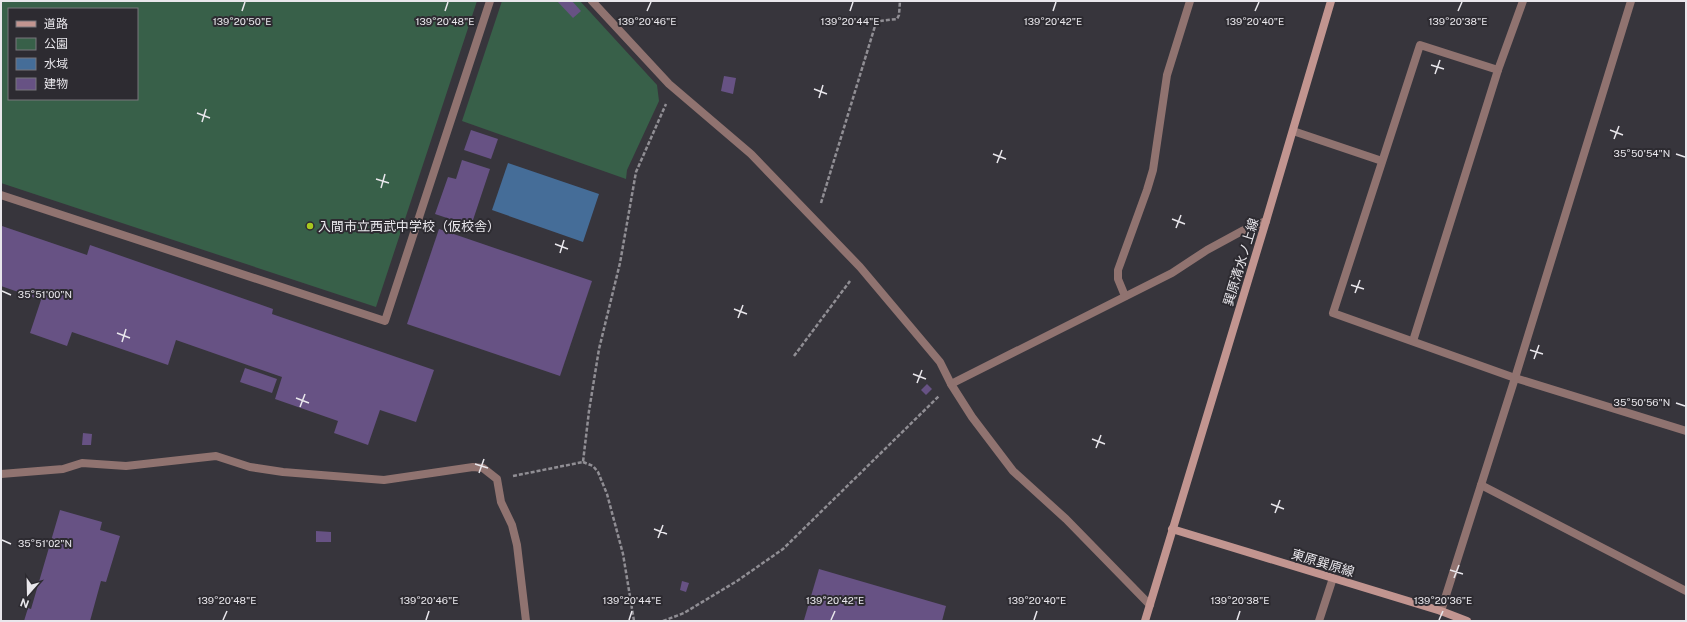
<svg xmlns="http://www.w3.org/2000/svg" width="1687" height="622" font-family="'Public Sans','Noto Sans JP',sans-serif">
  <style>
    .green { fill: #386049; fill-rule: evenodd }
    .water { fill: #456d98 }
    .building { fill: #675284 }
    .lines { fill: none; stroke-linecap: round; stroke-linejoin: round }
    .path { stroke: #908e94; stroke-width: 2.5; stroke-dasharray: 4 2; stroke-linecap: butt }
    .lane { stroke: #907370; stroke-width: 8 }
    .street { stroke: #907370; stroke-width: 8 }
    .secondary { stroke: #c29590; stroke-width: 8 }
    .ticks { fill: none; stroke: #e9e7ec; stroke-width: 1.5 }
    .poi-dot { fill: #a8c71e; stroke: #2d2b31; stroke-width: 1.5 }
    .labels { text-anchor: middle; dominant-baseline: central; stroke-width: 4; stroke-linejoin: round; paint-order: stroke }
    .poi-label { font-size: 13px; fill: #e9e7ec; stroke: #2d2b31; text-anchor: start }
    .street-label { font-size: 13px; fill: #e9e7ec; stroke: #2d2b31 }
    .ticks-label { font-size: 10px; text-anchor: middle; fill: #e9e7ec; stroke: #2d2b31; stroke-width: 4; stroke-linejoin: round; paint-order: stroke }
  </style>
  <rect width="100%" height="100%" fill="#37353c"/>
  <g class="green">
    <path d="M1,1H477L376,307L1,183ZM9,9H137V99H9Z"/>
    <path d="M502,1H580L657,85L659,101L627,170L626,179L462,121Z"/>
  </g>
  <path class="water" d="M508,163L599,194L583,242L492,210Z"/>
  <g class="building">
    <path d="M557,1H572L581,11L573,18Z"/>
    <path d="M724,76L736,78L733,94L721,91Z"/>
    <path d="M471,130L498,139L491,159L464,150Z"/>
    <path d="M462,160L490,169L471,226L435,214L448,177L456,179Z"/>
    <path d="M2,226L87,255L90,245L273,309L272,314L434,370L416,422L380,410L368,445L334,433L338,421L275,399L282,377L176,340L168,365L72,332L67,346L30,333L41,300L1,286Z"/>
    <path d="M439,229L592,281L560,376L407,324Z"/>
    <path d="M245,368L277,379L272,393L240,382Z"/>
    <path d="M927,384L932,389L926,395L921,390Z"/>
    <path d="M83,433L92,434L91,445H82Z"/>
    <path d="M60,510L102,522L100,530L120,536L106,582L101,581L90,621H24L28,608L31,609Z"/>
    <path d="M316,531L331,532V542H316Z"/>
    <path d="M819,569L946,606L942,621H809L804,620Z"/>
    <path d="M682,581L689,583L686,592L680,590Z"/>
  </g>
  <g class="lines">
    <g class="path">
      <path d="M821,203L875,26L880,21L897,19L899,15L900,1"/>
      <path d="M794,356L850,281"/>
      <path d="M583,462L593,466L598,472L607,494L623,554L634,621"/>
      <path d="M513,476L583,462L589,411L599,349L620,263L636,172L666,104"/>
      <path d="M663,621L684,613L737,581L783,549L939,396"/>
    </g>
    <g class="lane">
      <path d="M1,195L385,321L490,1"/>
      <path d="M1319,621L1333,578"/>
    </g>
    <g class="street">
      <path d="M592,1L669,84L751,154L860,267L940,362L951,384L972,417L1013,471L1066,519L1150,605"/>
      <path d="M1498,70L1420,45L1333,313L1515,378L1686,431"/>
      <path d="M1293,131L1382,161"/>
      <path d="M1125,296L1118,279V270L1147,190L1153,170L1167,75L1190,1"/>
      <path d="M1413,341L1498,70L1523,1"/>
      <path d="M951,384L1172,273L1207,250L1242,231L1266,221"/>
      <path d="M1,474L63,469L82,463L126,466L216,456L250,467L283,472L384,480L473,467L483,468L497,479L501,502L512,525L517,545L526,621"/>
      <path d="M1481,485L1686,591"/>
      <path d="M1441,611L1515,378L1631,1"/>
    </g>
    <g class="secondary">
      <path d="M1172,529L1441,611L1467,621"/>
      <path d="M1145,621L1266,221L1331,1"/>
    </g>
  </g>
  <path class="ticks" d="M242,11L245,2M445,11L448,2M647,11L651,2M850,11L853,2M1053,11L1056,2M1255,11L1259,2M1458,11L1462,2M1431,65L1444,69M1435,74L1440,60M814,89L827,94M819,98L823,85M197,113L210,118M202,122L206,109M1610,130L1623,135M1614,139L1619,126M993,154L1006,159M1676,154L1685,157M997,163L1002,150M376,179L389,183M381,188L385,174M1172,219L1185,224M1176,228L1181,215M555,244L568,249M560,253L564,240M1351,285L1364,289M2,291L11,295M1355,293L1360,280M734,309L747,314M738,318L743,305M117,333L130,338M122,342L126,329M1530,350L1543,354M1534,359L1539,345M913,374L926,379M917,383L922,370M296,398L309,403M1676,403L1685,406M300,407L305,394M1092,439L1105,444M1096,448L1101,435M475,464L488,468M479,473L484,459M1271,504L1284,509M1275,513L1280,500M654,529L667,534M658,538L663,525M2,540L11,544M1450,570L1463,574M1454,578L1459,565M223,620L227,611M426,620L429,611M629,620L632,611M831,620L835,611M1034,620L1037,611M1237,620L1240,611M1439,620L1443,611"/>
  <circle class="poi-dot" cx="310" cy="226" r="4"/>
  <g class="labels">
    <g class="poi-label">
      <text x="318" y="226">入間市立西武中学校（仮校舎）</text>
    </g>
    <g class="street-label">
      <text transform="translate(1241 262) rotate(-73)">巽原清水ノ上線</text>
      <text transform="translate(1323 563) rotate(17)">東原巽原線</text>
    </g>
  </g>
  <g class="ticks-label">
    <text x="242" y="25">139°20'50"E</text>
    <text x="445" y="25">139°20'48"E</text>
    <text x="647" y="25">139°20'46"E</text>
    <text x="850" y="25">139°20'44"E</text>
    <text x="1053" y="25">139°20'42"E</text>
    <text x="1255" y="25">139°20'40"E</text>
    <text x="1458" y="25">139°20'38"E</text>
    <text x="1642" y="157">35°50'54"N</text>
    <text x="45" y="298">35°51'00"N</text>
    <text x="1642" y="406">35°50'56"N</text>
    <text x="45" y="547">35°51'02"N</text>
    <text x="227" y="604">139°20'48"E</text>
    <text x="429" y="604">139°20'46"E</text>
    <text x="632" y="604">139°20'44"E</text>
    <text x="835" y="604">139°20'42"E</text>
    <text x="1037" y="604">139°20'40"E</text>
    <text x="1240" y="604">139°20'38"E</text>
    <text x="1443" y="604">139°20'36"E</text>
  </g>
  <rect width="1687" height="622" fill="none" stroke="#e9e7ec" stroke-width="4"/>
  <rect x="8" y="8" width="130" height="92" fill="#2d2b31" stroke="#78767c"/>
  <rect x="16" y="21" width="20" height="6" fill="#c29590" stroke="#78767c"/>
  <text x="44" y="28" font-size="12" fill="#e9e7ec">道路</text>
  <rect x="16" y="38" width="20" height="12" fill="#386049" stroke="#78767c"/>
  <text x="44" y="48" font-size="12" fill="#e9e7ec">公園</text>
  <rect x="16" y="58" width="20" height="12" fill="#456d98" stroke="#78767c"/>
  <text x="44" y="68" font-size="12" fill="#e9e7ec">水域</text>
  <rect x="16" y="78" width="20" height="12" fill="#675284" stroke="#78767c"/>
  <text x="44" y="88" font-size="12" fill="#e9e7ec">建物</text>
  <g transform="translate(28 594) rotate(200)" stroke="#2d2b31" stroke-width="3" paint-order="stroke">
  <path d="M0-3L7 15L0 10L-7 15Z" fill="#e9e7ec"/>
  <text y="-6" font-size="11" font-weight="bold" text-anchor="middle" fill="#e9e7ec">N</text>
  </g>
</svg>
